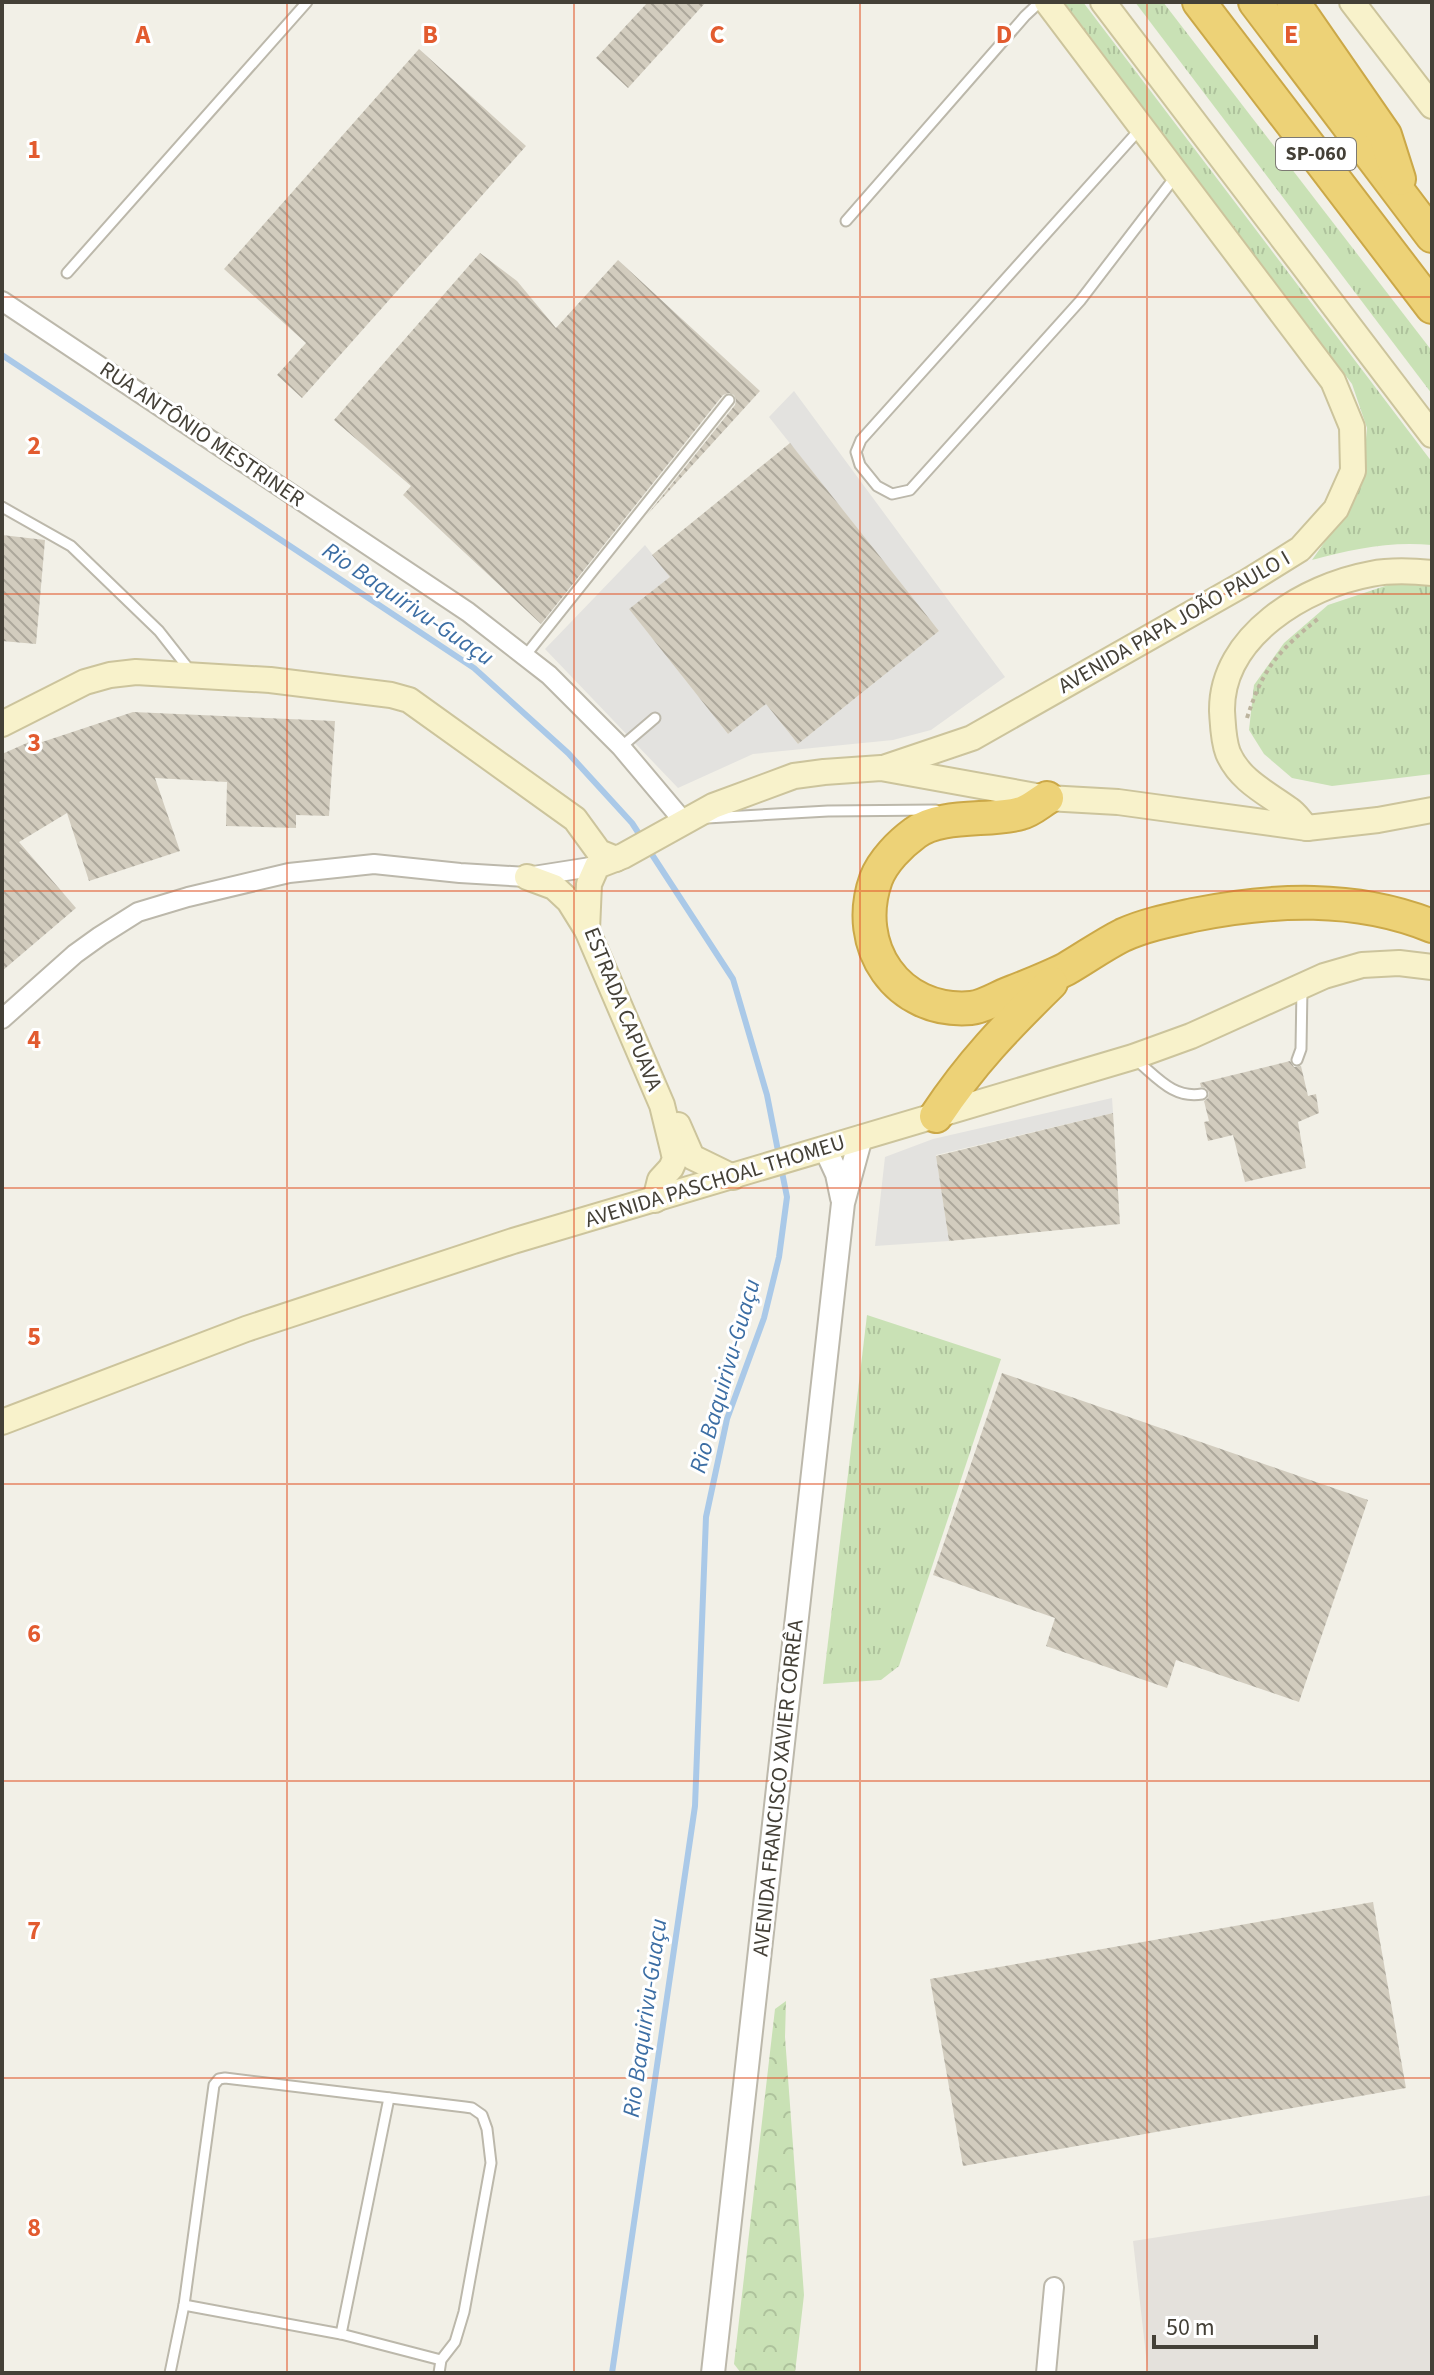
<svg xmlns="http://www.w3.org/2000/svg" width="1434" height="2375" font-family="'Source Sans 3',sans-serif">
  <style>
    .industrial { fill: #e4e1dc }
    .grass { fill: url(#grass-tufts) }
    .forest { fill: url(#forest-crowns) }
    .parking { fill: #e3e2df }
    .lines { fill: none; stroke-linecap: round; stroke-linejoin: round }
    .stream { stroke: #aac9e8; stroke-width: 6 }
    .building { fill: url(#building-back-hatch) }
    .service-casing { stroke: #bcb8ab; stroke-width: 13 }
    .minor-casing { stroke: #bcb8ab; stroke-width: 22 }
    .tertiary-casing { stroke: #bcb8ab; stroke-width: 26 }
    .secondary-casing { stroke: #ccc49c; stroke-width: 28 }
    .motorway-casing { stroke: #cba848; stroke-width: 36 }
    .path { stroke: #bcb49e; stroke-width: 4; stroke-dasharray: 4 4; stroke-linecap: butt }
    .service { stroke: #fff; stroke-width: 9 }
    .minor { stroke: #fff; stroke-width: 18 }
    .tertiary { stroke: #fff; stroke-width: 22 }
    .secondary { stroke: #f8f2cb; stroke-width: 24 }
    .motorway { stroke: #edd277; stroke-width: 32 }
    .grid { fill: none; stroke: #e25b2f; stroke-width: 2; stroke-opacity: 0.55 }
    .labels { text-anchor: middle; dominant-baseline: central; stroke-width: 6; stroke-linejoin: round; paint-order: stroke }
    .shield { fill: #fff; stroke: #7c7973; stroke-width: 2 }
    .shield-label { font-size: 20px; font-weight: bold; fill: #444037 }
    .street-label { font-size: 22px; fill: #444037; stroke: #fff }
    .water-label { font-size: 24px; font-style: italic; fill: #3c6ea4; stroke: #fff }
    .grid-label { font-size: 26px; text-anchor: middle; font-weight: bold; fill: #e25b2f; stroke: #fff; stroke-width: 6; stroke-linejoin: round; paint-order: stroke }
  </style>
  <defs>
    <pattern id="grass-tufts" width="24" height="20" patternUnits="userSpaceOnUse" patternTransform="scale(2)"><rect width="24" height="20" fill="#c9e1b5"/><path d="M3 7l-1-3M5 7V3M7 7l1-3M15 17l-1-3M17 17v-4M19 17l1-3" fill="none" stroke="#aec29c"/></pattern>
    <pattern id="forest-crowns" width="20" height="18" patternUnits="userSpaceOnUse" patternTransform="scale(2)"><rect width="20" height="18" fill="#c9e1b5"/><path d="M2 6a3 3 0 1 1 6 0M12 15a3 3 0 1 1 6 0" fill="none" stroke="#aec29c"/></pattern>
    <pattern id="building-back-hatch" width="6" height="6" patternUnits="userSpaceOnUse" patternTransform="scale(2)"><rect width="6" height="6" fill="#d2ccbe"/><path d="M-1 5l2 2M0 0l6 6M5-1l2 2" fill="none" stroke="#aca79b"/></pattern>
  </defs>
  <rect width="100%" height="100%" fill="#f2f0e7"/>
  <path class="industrial" d="M1432,2195V2373H1148L1133,2241Z"/>
  <g class="grass">
    <path d="M1064,2H1083L1432,462V545C1390,541 1352,549 1312,560L1338,523L1362,483L1367,428L1352,384Z"/>
    <path d="M1135,2H1163L1432,351V394Z"/>
    <path d="M1391,584L1432,586V774L1332,786L1292,778L1264,754L1249,730L1254,685L1284,643L1328,605Z"/>
    <path d="M867,1315L1001,1359L899,1666L881,1680L823,1684Z"/>
  </g>
  <path class="forest" d="M786,2001L785,2037L804,2295L795,2373H741L734,2364L775,2009Z"/>
  <g class="parking">
    <path d="M794,391L1005,677L931,730L893,740L753,754L678,788L545,649L645,545L670,577L630,610L728,734L766,704L798,744L939,631L769,417Z"/>
    <path d="M1112,1098L1113,1113L936,1155L949,1241L875,1246L885,1157L933,1139Z"/>
  </g>
  <g class="lines">
    <g class="stream">
      <path d="M2,355L474,668L568,753L632,823L643,840"/>
      <path d="M649,850L733,979L767,1095L779,1156"/>
      <path d="M612,2373L695,1806L706,1517L727,1419L764,1318L779,1257L787,1197L781,1167"/>
    </g>
  </g>
  <g class="building">
    <path d="M648,2H706L628,88L596,58Z"/>
    <path d="M419,49L526,146L302,398L277,375L306,343L224,269Z"/>
    <path d="M480,253L517,281L556,328L618,260L760,391L647,515L735,405L736,400L734,395L729,393L723,395L541,624L403,495L411,486L334,420Z"/>
    <path d="M790,443L939,631L798,744L766,704L728,734L629,609L670,577L652,555Z"/>
    <path d="M2,535L45,540L36,644L2,641Z"/>
    <path d="M133,712L335,721L329,816L296,815V828L226,826L227,782L155,778L180,851L89,881L67,813L19,842L76,908L2,971V754L29,742L30,746Z"/>
    <path d="M1290,1061L1294,1067L1301,1066L1308,1096L1316,1094L1319,1113L1298,1122L1306,1168L1245,1182L1233,1135L1208,1141L1204,1122L1209,1121L1204,1101L1208,1098L1209,1093L1206,1088L1201,1087L1200,1083Z"/>
    <path d="M1113,1113L1120,1224L949,1241L936,1156Z"/>
    <path d="M1002,1373L1368,1500L1299,1702L1176,1660L1167,1688L1046,1646L1055,1618L933,1575Z"/>
    <path d="M1373,1902L1406,2088L963,2166L930,1979Z"/>
  </g>
  <g class="lines">
    <defs>
      <g id="service">
        <path d="M1140,129L861,440L856,452L860,465L877,486L892,494L910,490L1080,301L1175,177"/>
        <path d="M846,221L1025,16L1040,2"/>
        <path d="M67,273L307,2"/>
        <path d="M2,507L71,546L159,631L192,673"/>
        <path d="M525,656L729,400"/>
        <path d="M621,747L655,718"/>
        <path d="M707,818L828,811L936,810"/>
        <path d="M1136,1060C1157,1077 1173,1099 1202,1094"/>
        <path d="M1297,1060L1301,1049L1302,988"/>
        <path d="M184,2305L341,2334L441,2360"/>
        <path d="M341,2334L389,2098"/>
        <path d="M170,2373L184,2305L214,2085L219,2079L225,2078L465,2107L472,2108L482,2115L487,2129L491,2163L464,2312L455,2342L441,2360L439,2373"/>
      </g>
      <g id="minor">
        <path d="M2,301L468,612L549,675L621,747L685,823"/>
        <path d="M2,1019L75,954L100,936L138,912L188,897L289,873L374,864L460,873L527,877L597,866"/>
        <path d="M1046,2373L1054,2287"/>
      </g>
      <g id="tertiary">
        <path d="M825,1148L837,1174L842,1198"/>
        <path d="M713,2373L843,1203L861,1137"/>
      </g>
      <g id="secondary">
        <path d="M1103,2L1432,435"/>
        <path d="M1352,2L1432,106"/>
        <path d="M2,724L85,682L110,675L136,672L270,680L391,695L409,700L575,819L599,852L616,859"/>
        <path d="M886,767L972,738L1247,582L1300,549L1336,509L1353,471L1352,427L1333,381L1047,2"/>
        <path d="M1307,828C1301,822 1296,814 1290,810C1267,793 1240,781 1228,753C1223,740 1223,725 1222,711C1221,636 1305,586 1371,574C1391,570 1412,571 1432,573"/>
        <path d="M527,877L554,887L569,901L587,930"/>
        <path d="M678,1125L692,1157L733,1177"/>
        <path d="M655,1200L660,1180L671,1168L675,1159L673,1150L662,1105L587,930L589,884L597,866L623,856L713,806L794,776L824,772L881,768L1047,798L1118,802L1307,828L1378,820L1432,810"/>
        <path d="M2,1422L246,1329L513,1241L1133,1057L1191,1036L1324,976L1362,965L1399,963L1432,967"/>
      </g>
      <g id="motorway">
        <path d="M1199,2L1432,307"/>
        <path d="M1255,2L1432,236"/>
        <path d="M1293,2L1385,135L1399,179"/>
        <path d="M1047,798C1039,803 1030,811 1021,813C991,822 941,813 915,833C900,844 883,861 876,879C852,946 897,1014 971,1008C982,1007 994,1000 1005,995C1025,987 1046,979 1066,969C1085,958 1103,945 1123,935C1145,925 1170,920 1193,915C1273,899 1355,895 1432,926"/>
        <path d="M936,1116C971,1063 1006,1027 1051,983"/>
      </g>
    </defs>
    <use href="#service" class="service-casing"/>
    <use href="#minor" class="minor-casing"/>
    <use href="#tertiary" class="tertiary-casing"/>
    <use href="#secondary" class="secondary-casing"/>
    <use href="#motorway" class="motorway-casing"/>
    <path class="path" d="M1247,718C1263,668 1278,651 1319,618"/>
    <use href="#service" class="service"/>
    <use href="#minor" class="minor"/>
    <use href="#tertiary" class="tertiary"/>
    <use href="#secondary" class="secondary"/>
    <use href="#motorway" class="motorway"/>
  </g>
  <path class="grid" d="M287,2V2373M574,2V2373M860,2V2373M1147,2V2373M2,297H1432M2,594H1432M2,891H1432M2,1188H1432M2,1484H1432M2,1781H1432M2,2078H1432"/>
  <g class="labels">
    <rect class="shield" x="1276" y="138" width="80" height="32" rx="6"/>
    <g class="shield-label">
      <text x="1316" y="154">SP-060</text>
    </g>
    <g class="street-label">
      <text transform="translate(202 434) rotate(34)">RUA ANTÔNIO MESTRINER</text>
      <text transform="translate(1174 622) rotate(-30)">AVENIDA PAPA JOÃO PAULO I</text>
      <text transform="translate(623 1009) rotate(68)">ESTRADA CAPUAVA</text>
      <text transform="translate(715 1181) rotate(-17)">AVENIDA PASCHOAL THOMEU</text>
      <text transform="translate(778 1788) rotate(-84)">AVENIDA FRANCISCO XAVIER CORRÊA</text>
    </g>
    <g class="water-label">
      <text transform="translate(408 604) rotate(34)">Rio Baquirivu-Guaçu</text>
      <text transform="translate(725 1376) rotate(-74)">Rio Baquirivu-Guaçu</text>
      <text transform="translate(645 2018) rotate(-82)">Rio Baquirivu-Guaçu</text>
    </g>
  </g>
  <g class="grid-label">
    <text x="143" y="43">A</text>
    <text x="430" y="43">B</text>
    <text x="717" y="43">C</text>
    <text x="1004" y="43">D</text>
    <text x="1291" y="43">E</text>
    <text x="34" y="158">1</text>
    <text x="34" y="454">2</text>
    <text x="34" y="751">3</text>
    <text x="34" y="1048">4</text>
    <text x="34" y="1345">5</text>
    <text x="34" y="1642">6</text>
    <text x="34" y="1939">7</text>
    <text x="34" y="2236">8</text>
  </g>
  <rect width="1434" height="2375" fill="none" stroke="#444037" stroke-width="8"/>
  <path d="M1154 2335v12h162v-12" fill="none" stroke="#444037" stroke-width="4"/>
  <text x="1166" y="2335" font-size="24" fill="#444037" stroke="#ffffff" stroke-width="6" paint-order="stroke">50 m</text>
</svg>
